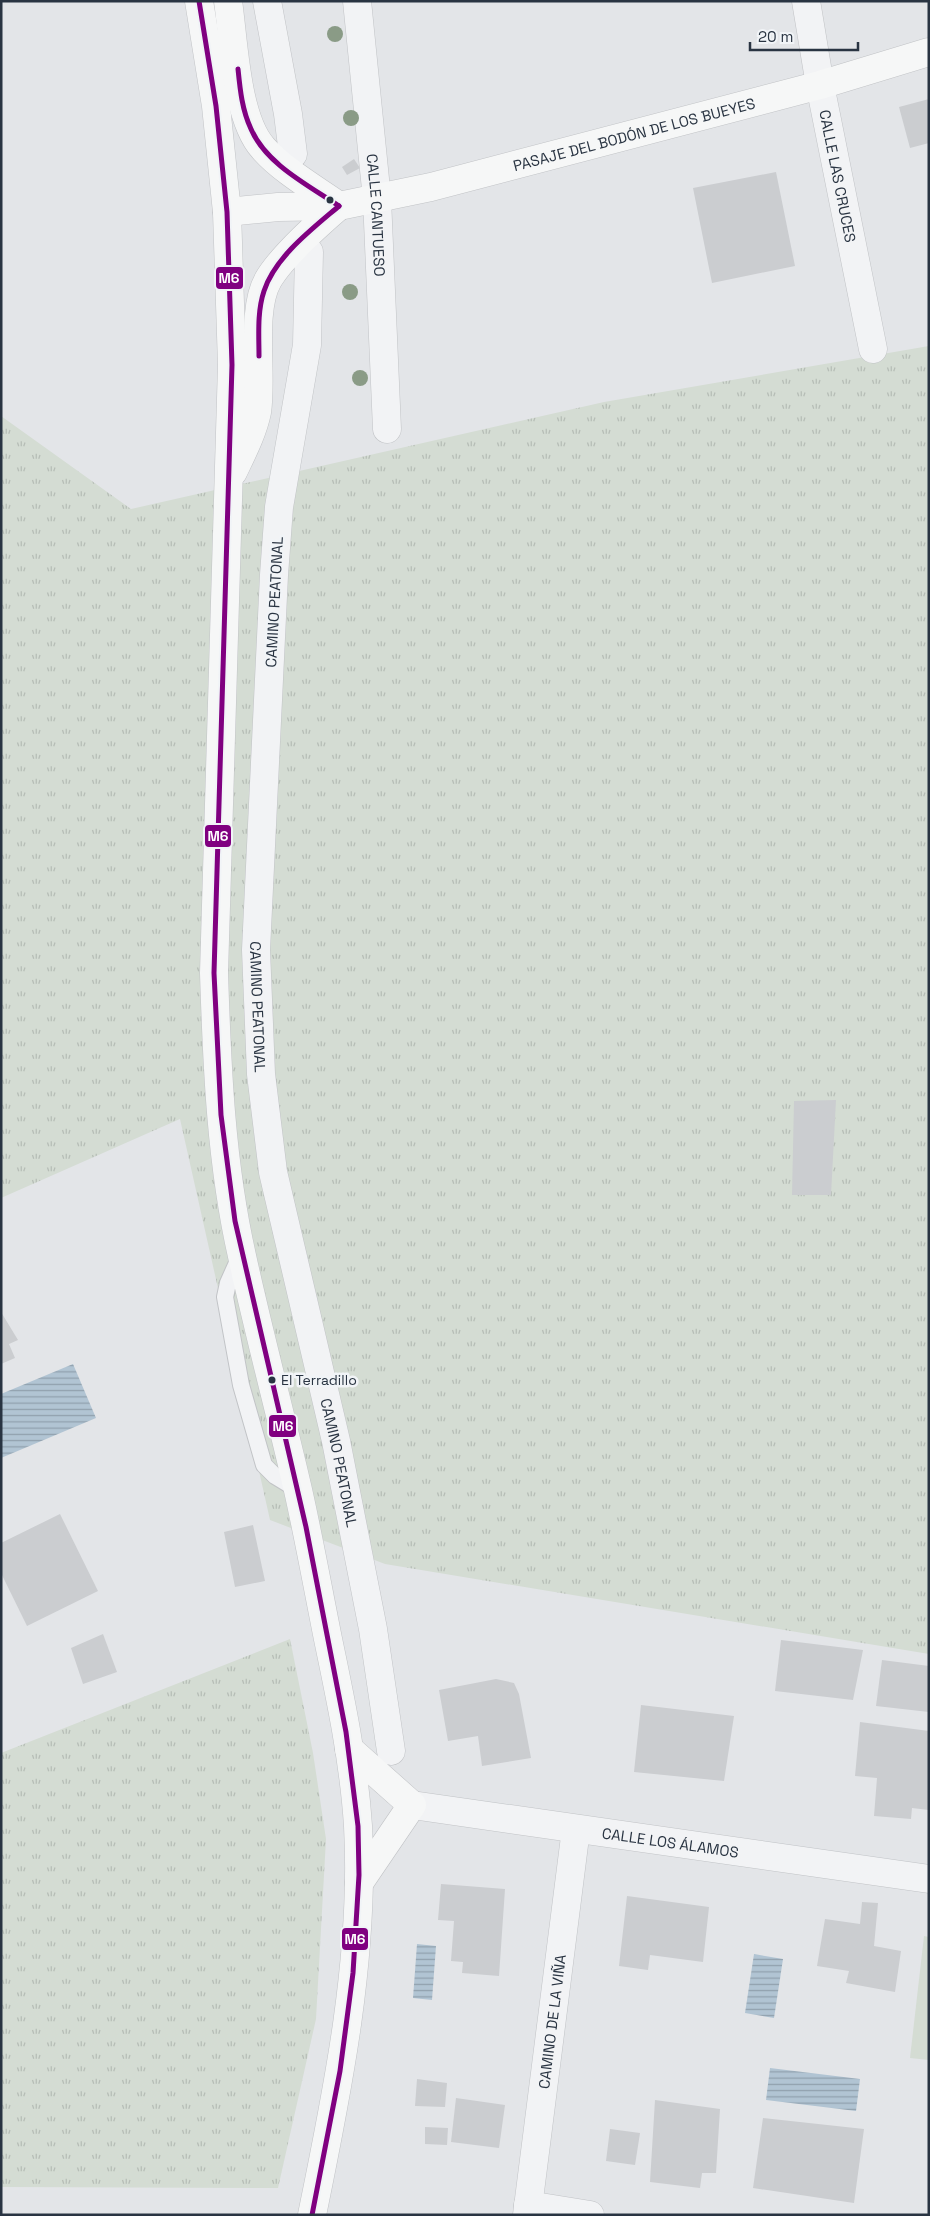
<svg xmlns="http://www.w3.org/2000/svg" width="930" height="2216" font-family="'Space Grotesk',sans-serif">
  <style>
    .grass { fill: url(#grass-tufts) }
    .garden { fill: #d4dcd3 }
    .water { fill: url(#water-rules) }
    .building { fill: #cbcdd0 }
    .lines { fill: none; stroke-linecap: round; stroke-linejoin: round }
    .lane-casing { stroke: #c1c3c6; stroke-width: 18 }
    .street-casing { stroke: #c1c3c6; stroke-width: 29 }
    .secondary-casing { stroke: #c1c3c6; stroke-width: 29 }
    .lane { stroke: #f2f3f5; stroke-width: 16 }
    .street { stroke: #f2f3f5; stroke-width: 28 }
    .secondary { stroke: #f6f7f7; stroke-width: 28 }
    .bus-1-casing { stroke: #f1f4f7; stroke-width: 9 }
    .bus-1 { stroke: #800080; stroke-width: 5 }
    .tree { fill: #8a9b86 }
    .bus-dot { fill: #293442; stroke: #f1f4f7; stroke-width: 2 }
    .labels { text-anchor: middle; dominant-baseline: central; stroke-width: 5; stroke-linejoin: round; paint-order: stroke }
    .bus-label { font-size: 14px; fill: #293442; stroke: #f1f4f7; text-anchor: start }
    .street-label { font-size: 15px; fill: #293442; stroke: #f1f4f7 }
    .line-badge { stroke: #f1f4f7; stroke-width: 2 }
    .badge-label { font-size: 14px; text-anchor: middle; font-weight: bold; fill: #fff }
  </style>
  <defs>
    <pattern id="grass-tufts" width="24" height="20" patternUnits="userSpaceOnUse" patternTransform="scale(1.25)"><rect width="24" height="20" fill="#d4dcd3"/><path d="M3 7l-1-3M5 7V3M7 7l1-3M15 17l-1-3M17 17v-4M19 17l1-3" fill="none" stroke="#b6bdb6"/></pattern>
    <pattern id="water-rules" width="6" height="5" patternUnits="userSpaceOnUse" patternTransform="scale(1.25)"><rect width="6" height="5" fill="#b1c4d3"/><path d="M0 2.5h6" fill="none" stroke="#90a0ad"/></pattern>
  </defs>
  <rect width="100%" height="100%" fill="#e3e5e8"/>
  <g class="grass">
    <path d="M929,346V1654L385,1564L270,1520L180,1119L1,1198V416L131,509L604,402Z"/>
    <path d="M290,1639L313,1753L326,1839L316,2019L278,2188L1,2187V1753Z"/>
  </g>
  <path class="garden" d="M924,1936L929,1937V2060L910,2058Z"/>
  <g class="water">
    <path d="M73,1364L96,1418L1,1458V1394Z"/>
    <path d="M417,1944L436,1946L432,2000L413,1998Z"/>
    <path d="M754,1954L783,1959L774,2018L745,2013Z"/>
    <path d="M770,2068L860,2079L856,2111L766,2100Z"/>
  </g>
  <g class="building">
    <path d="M929,99V143L910,148L899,107Z"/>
    <path d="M354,159L360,168L347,175L342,167Z"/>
    <path d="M776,172L795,266L712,283L693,188Z"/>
    <path d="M836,1100L831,1195H792L794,1101Z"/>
    <path d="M1,1312L18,1340L9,1344L15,1358L1,1364Z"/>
    <path d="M60,1514L98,1591L27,1626L1,1573V1543Z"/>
    <path d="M253,1525L265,1581L235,1587L224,1532Z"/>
    <path d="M103,1634L117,1672L83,1684L71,1648Z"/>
    <path d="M781,1640L863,1650L853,1700L775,1691Z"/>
    <path d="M882,1660L929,1666V1712L876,1706Z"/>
    <path d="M496,1679L514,1683L519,1694L531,1758L482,1766L478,1736L448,1741L439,1690Z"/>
    <path d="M641,1705L734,1716L724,1781L634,1772Z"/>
    <path d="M860,1722L929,1731V1810L912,1808L911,1819L874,1816L877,1778L855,1776Z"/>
    <path d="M441,1884L505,1889L499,1976L462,1973L463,1962L451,1961L454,1921L438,1920Z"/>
    <path d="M627,1896L709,1907L703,1962L650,1955L648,1970L619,1966Z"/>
    <path d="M862,1902L878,1903L874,1946L901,1951L895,1992L846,1983L849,1971L817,1966L825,1919L860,1924Z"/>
    <path d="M417,2079L447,2083L445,2107L415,2106Z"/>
    <path d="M456,2098L505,2105L499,2148L451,2142Z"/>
    <path d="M655,2100L720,2109L716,2173H702L700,2188L650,2182Z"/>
    <path d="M763,2118L864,2129L854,2203L753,2188Z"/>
    <path d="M425,2127L448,2128L447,2145L425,2144Z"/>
    <path d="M610,2129L640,2133L635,2165L606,2161Z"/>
  </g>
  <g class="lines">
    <defs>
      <path id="lane" d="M241,1254L228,1283L225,1297L241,1385L264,1465L275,1476L298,1490"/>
      <g id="street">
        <path d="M267,1L288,114L293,154"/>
        <path id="s1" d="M357,1L377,199L387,429"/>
        <path id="s2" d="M806,1L820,85L873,349"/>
        <path id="s3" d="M309,252L307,345L279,507L274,575L256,950L261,1074L273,1172L336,1441L373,1629L391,1751"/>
        <path id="s4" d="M412,1805L929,1879"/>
        <path d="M528,2205L590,2215"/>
        <path id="s5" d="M527,2215L576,1829"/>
      </g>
      <g id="secondary">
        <path d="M199,1L216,106L227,212L232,365L214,973C217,1068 221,1163 242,1256C259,1334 280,1412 298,1490C309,1539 318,1589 328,1639C341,1701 354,1763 358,1826C365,1955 338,2089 312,2215"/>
        <path d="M228,1C234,42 236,118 263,148C282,170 315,189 339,206"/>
        <path id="s6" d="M227,212L278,207L339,206L431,187L820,85L929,52"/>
        <path d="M233,472C242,453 253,432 257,412C263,374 250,312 268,280C282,256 317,225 339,206"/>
        <path d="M349,1749L412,1805L359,1883"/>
      </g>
    </defs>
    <use href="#lane" class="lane-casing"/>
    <use href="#street" class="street-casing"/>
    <use href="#secondary" class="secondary-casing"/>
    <use href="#lane" class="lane"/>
    <use href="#street" class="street"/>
    <use href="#secondary" class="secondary"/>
    <defs>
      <g id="bus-1">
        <path d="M199,1L216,106L227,212L232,365L214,973L221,1115L235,1221L306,1527L346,1732L358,1826L359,1875L353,1973L340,2071L312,2215"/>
        <path d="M238,69C240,89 242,110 251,129C266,164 308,185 339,206"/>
        <path d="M259,356C259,335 257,312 264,291C275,257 312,229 339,206"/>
      </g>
    </defs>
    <use href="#bus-1" class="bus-1-casing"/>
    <use href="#bus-1" class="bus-1"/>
  </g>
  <g class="tree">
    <circle cx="335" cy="34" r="8"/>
    <circle cx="351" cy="118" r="8"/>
    <circle cx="350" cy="292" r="8"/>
    <circle cx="360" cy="378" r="8"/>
  </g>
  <g class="bus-dot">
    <circle cx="330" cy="200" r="4.5"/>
    <circle cx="272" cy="1380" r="4.5"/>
  </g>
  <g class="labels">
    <g class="bus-label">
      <text x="281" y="1380">El Terradillo</text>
    </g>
    <g class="street-label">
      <text stroke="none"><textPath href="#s6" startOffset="416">PASAJE DEL BODÓN DE LOS BUEYES</textPath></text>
      <text stroke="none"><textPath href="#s2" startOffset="178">CALLE LAS CRUCES</textPath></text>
      <text stroke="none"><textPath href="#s1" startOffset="215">CALLE CANTUESO</textPath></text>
      <text transform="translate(274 602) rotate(-87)">CAMINO PEATONAL</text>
      <text stroke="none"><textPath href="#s3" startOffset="758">CAMINO PEATONAL</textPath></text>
      <text stroke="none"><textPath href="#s3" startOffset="1222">CAMINO PEATONAL</textPath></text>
      <text stroke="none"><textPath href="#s4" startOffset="261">CALLE LOS ÁLAMOS</textPath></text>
      <text stroke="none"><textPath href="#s5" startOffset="195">CAMINO DE LA VIÑA</textPath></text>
    </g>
  </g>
  <g class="line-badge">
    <rect x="215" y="266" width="29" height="24" rx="5" fill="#800080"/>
    <rect x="204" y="824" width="28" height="24" rx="5" fill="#800080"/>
    <rect x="268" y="1414" width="29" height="24" rx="5" fill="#800080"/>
    <rect x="341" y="1927" width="28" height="24" rx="5" fill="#800080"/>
  </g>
  <g class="badge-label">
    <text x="229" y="283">M6</text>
    <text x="218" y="841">M6</text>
    <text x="283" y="1431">M6</text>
    <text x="355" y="1944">M6</text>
  </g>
  <rect width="930" height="2216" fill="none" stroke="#293442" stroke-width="5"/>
  <path d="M750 42v8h108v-8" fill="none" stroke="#293442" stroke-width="2.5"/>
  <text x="758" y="42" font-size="15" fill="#293442" stroke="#f1f4f7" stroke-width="4" paint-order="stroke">20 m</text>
</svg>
